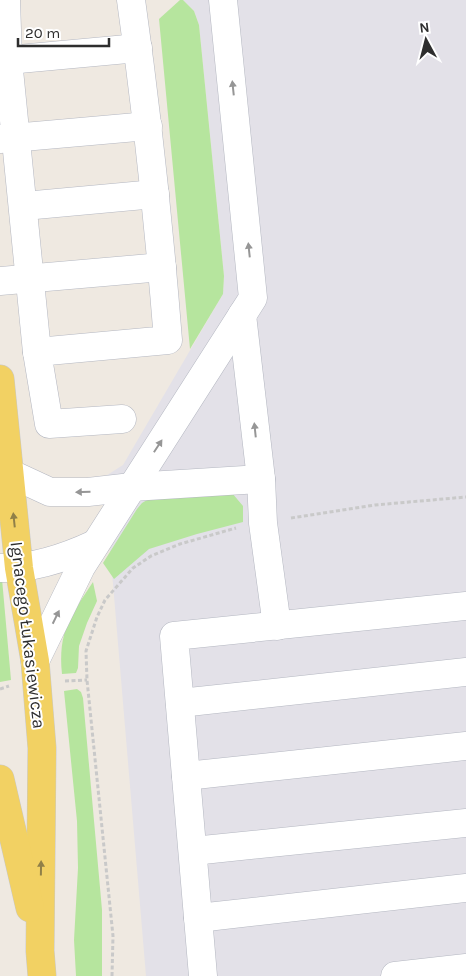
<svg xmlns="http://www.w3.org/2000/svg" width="466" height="976" font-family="Karla,sans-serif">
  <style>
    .industrial { fill: #e3e1e8 }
    .green { fill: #b6e59e }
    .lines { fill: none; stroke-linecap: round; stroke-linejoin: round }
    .minor-casing { stroke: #b4b7c1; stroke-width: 29 }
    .major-casing { stroke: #c9c9c9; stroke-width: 29 }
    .path { stroke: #c9c9c9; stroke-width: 3; stroke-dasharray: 4 2.5; stroke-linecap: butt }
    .minor { stroke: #fff; stroke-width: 28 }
    .major { stroke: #f2d163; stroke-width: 28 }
    .oneway { fill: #969696 }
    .oneway2 { fill: #908048 }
    .labels { text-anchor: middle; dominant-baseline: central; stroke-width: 4; stroke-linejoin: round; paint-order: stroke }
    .street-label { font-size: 18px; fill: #2e2e2e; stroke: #fff }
  </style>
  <rect width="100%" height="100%" fill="#efe9e1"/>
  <path class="industrial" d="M183,0H466V976H146L104,477L123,465L223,294L224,276L199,25L194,11Z"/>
  <g class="green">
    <path d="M180,0H183L194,11L199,25L224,276L223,294L190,349L159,19Z"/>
    <path d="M232,493L243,506V522L197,534L149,549L114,579L103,563L137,509L142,503L147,500Z"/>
    <path d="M0,579H2L11,680L0,682Z"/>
    <path d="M93,582L97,601L87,623L79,646L78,668L76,673L62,674C58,631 70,617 93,582Z"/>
    <path d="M77,689L81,692L83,698L102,910V976H76L74,940L78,868L77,821L64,691Z"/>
  </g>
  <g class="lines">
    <defs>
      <g id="minor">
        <path d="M6,0L8,60L37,352"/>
        <path d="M8,60L138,48"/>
        <path d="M0,139L148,126"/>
        <path d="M24,206L155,194"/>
        <path d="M0,281L162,267"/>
        <path d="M242,315L261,479L263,523L277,626"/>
        <path d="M122,419L49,424L37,352L168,340C159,226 147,113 131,0"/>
        <path d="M9,473L50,492H88L132,487L261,479"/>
        <path d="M0,568C33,569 65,558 95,544"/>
        <path d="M35,661L81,567L253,298L223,0"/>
        <path d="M180,703L466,672"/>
        <path d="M186,776L466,746"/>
        <path d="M193,851L466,823"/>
        <path d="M198,918L466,888"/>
        <path d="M203,976L174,636L466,606"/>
        <path d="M395,976L466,968"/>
      </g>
      <g id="major">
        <path d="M0,379L19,568L35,661L42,748L40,951L42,976"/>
        <path d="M0,779L30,908"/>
      </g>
    </defs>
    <use href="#minor" class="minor-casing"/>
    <use href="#major" class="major-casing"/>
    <g class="path">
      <path d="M291,518L375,505L466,497"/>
      <path d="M65,681L87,680"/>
      <path d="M0,689L9,686"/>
      <path d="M112,976L113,936L87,680L86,651L97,617L105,600L133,568L151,556L180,544L236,528"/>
    </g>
    <use href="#minor" class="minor"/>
    <use href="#major" class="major"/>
  </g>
  <defs><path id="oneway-solid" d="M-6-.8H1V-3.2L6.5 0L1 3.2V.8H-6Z" transform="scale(1.25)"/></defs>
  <g class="oneway">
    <use href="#oneway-solid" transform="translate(233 88) rotate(-96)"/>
    <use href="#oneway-solid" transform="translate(249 250) rotate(-96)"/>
    <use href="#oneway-solid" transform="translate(255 430) rotate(-96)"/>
    <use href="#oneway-solid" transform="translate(158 446) rotate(-57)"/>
    <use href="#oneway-solid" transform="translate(83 492) rotate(178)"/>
    <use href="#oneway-solid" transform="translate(56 617) rotate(-64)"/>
  </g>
  <g class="oneway2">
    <use href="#oneway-solid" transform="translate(14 520) rotate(-96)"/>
    <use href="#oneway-solid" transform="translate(41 868) rotate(-89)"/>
  </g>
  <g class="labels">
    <g class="street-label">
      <text transform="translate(28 635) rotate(83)">Ignacego Łukasiewicza</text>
    </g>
  </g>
  <g transform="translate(426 40) rotate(353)" stroke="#ffffff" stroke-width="4" paint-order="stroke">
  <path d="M0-4L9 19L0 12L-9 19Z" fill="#2e2e2e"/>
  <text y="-8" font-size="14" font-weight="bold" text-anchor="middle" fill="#2e2e2e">N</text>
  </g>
  <path d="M18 38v8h91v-8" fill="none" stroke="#2e2e2e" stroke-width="2.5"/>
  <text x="25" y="38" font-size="15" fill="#2e2e2e" stroke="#ffffff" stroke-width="4" paint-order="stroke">20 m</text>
</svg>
